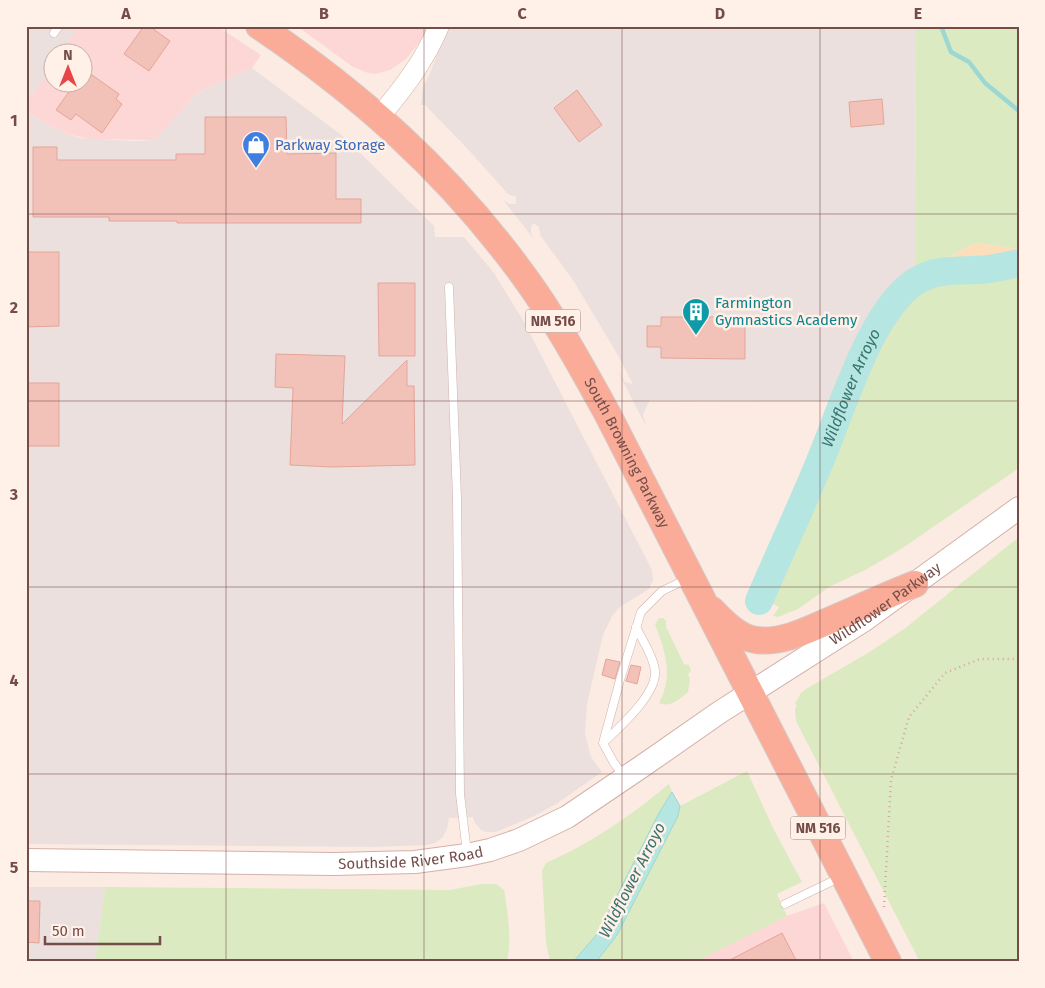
<svg xmlns="http://www.w3.org/2000/svg" width="1045" height="988" font-family="'Fira Sans',sans-serif">
  <style>
    .commercial { fill: #fdd7d5 }
    .industrial { fill: #ebe0dd }
    .green { fill: #dbeac0 }
    .sand { fill: #fddebb }
    .water { fill: #b6e6e1; stroke: #9cd8d3 }
    .lines { fill: none; stroke-linecap: round; stroke-linejoin: round }
    .stream { stroke: #9cd8d3; stroke-width: 4.5 }
    .river { stroke: #b6e6e1; stroke-width: 28 }
    .building { fill: #f2c2b9; stroke: #e5a499 }
    .service-casing { stroke: #d0b3ab; stroke-width: 9 }
    .tertiary-casing { stroke: #d0b3ab; stroke-width: 21 }
    .secondary-casing { stroke: #d3b1a8; stroke-width: 24 }
    .trunk-casing { stroke: #d5cac8; stroke-width: 28 }
    .path { stroke: #d7a59c; stroke-width: 2.5; stroke-dasharray: 1 4; stroke-linecap: butt }
    .service { stroke: #fff; stroke-width: 8 }
    .tertiary { stroke: #fff; stroke-width: 20 }
    .secondary { stroke: #fff; stroke-width: 22 }
    .trunk { stroke: #faac98; stroke-width: 26 }
    .grid { fill: none; stroke: #744d48; stroke-width: 1; stroke-opacity: 0.55 }
    .labels { text-anchor: middle; dominant-baseline: central; stroke-width: 5; stroke-linejoin: round; paint-order: stroke }
    .shield { fill: #fff0e8; stroke: #9e7e78; stroke-width: 1 }
    .shield-label { font-size: 14px; font-weight: bold; fill: #744d48 }
    .shop-label { font-size: 15px; fill: #366cbe; stroke: #fff0e8; text-anchor: start }
    .culture-label { font-size: 15px; fill: #0d838f; stroke: #fff0e8; text-anchor: start }
    .street-label { font-size: 15px; fill: #744d48; stroke: #fff0e8 }
    .water-label { font-size: 16px; font-style: italic; fill: #39736f; stroke: #fff0e8 }
    .neatline { fill: none; stroke: #744d48; stroke-width: 2 }
    .grid-label { font-size: 16px; text-anchor: middle; font-weight: bold; fill: #744d48 }
  </style>
  <rect width="100%" height="100%" fill="#fcebe2"/>
  <g class="commercial">
    <path d="M79,26H217L261,55L252,68L197,93L155,140L89,139L67,134L45,123L26,111V104L52,66V82H82V52H61Z"/>
    <path d="M297,26H429L422,39L406,59L390,70L375,74L368,73L353,67Z"/>
    <path d="M824,903L854,962H702L700,959L787,916Z"/>
  </g>
  <g class="industrial">
    <path d="M26,26H79L61,52H52V66L26,104Z"/>
    <path d="M448,26H916L915,268L894,283L868,317L856,338L834,401L650,400L643,414L646,426L617,370L625,382L633,384L616,352L573,280L540,235L539,227L533,223L531,227V233L534,239L503,200L510,204H516V196L509,195L464,145L425,105H421L423,86L429,76Z"/>
    <path d="M252,68L344,137L434,226L435,237H464L494,273L524,322L652,570L653,580L649,589L620,607L612,616L603,635L587,704L585,734L591,757L602,772L556,804L534,816L496,832H486L481,830L475,823L473,817L449,818L447,829L443,837L435,843L426,845L372,847L26,844V111L45,123L67,134L80,138L136,141L155,140L197,93Z"/>
    <path d="M26,887H105L95,962H26Z"/>
  </g>
  <g class="green">
    <path d="M916,26H1019V249L977,243L969,246L943,261L925,263L915,268Z"/>
    <path d="M1019,273V468L901,549L867,569L829,587L798,609L778,617L773,616L779,607L773,604L768,605L783,566L844,427L879,354L905,307L915,295L925,286L937,282L952,279L998,277Z"/>
    <path d="M1019,537V962H920L796,721L795,708L797,706L795,703L801,693L806,689L868,653L904,629Z"/>
    <path d="M659,618H663L666,621V627L684,664L689,665L691,671L688,674L690,679L688,692C679,699 671,708 659,703C674,674 665,652 655,624Z"/>
    <path d="M747,771L774,830L802,882L777,894L787,916L701,959L702,962H596L617,935L678,816L680,806Z"/>
    <path d="M669,784L672,792L659,813L598,933L573,962H550L546,942L542,871L546,863C593,842 629,817 669,784Z"/>
    <path d="M481,884H496L504,890C508,913 512,939 507,962H95L105,887L450,890Z"/>
  </g>
  <path class="sand" d="M977,243L1019,249V273L998,277L952,279L937,282L925,286L915,295L905,307L879,354L844,427L783,566L768,605L762,608L759,606L760,602L758,601L756,604H751L750,593L754,582L817,455L845,367L856,338L868,317L894,283L901,277L925,263L944,261L969,246Z"/>
  <path class="water" d="M672,792L680,806L678,816L617,935L596,962H573L598,933L659,813Z"/>
  <g class="lines">
    <path class="stream" d="M941,26L951,52L969,62L985,83L1019,111"/>
    <path class="river" id="s1" d="M759,601C779,554 801,508 820,461C841,412 872,306 918,280C940,267 965,272 989,269C999,268 1009,265 1019,263"/>
  </g>
  <g class="building">
    <path d="M144,26H149L170,41L149,71L124,54Z"/>
    <path d="M92,75L119,94L116,99L122,104L102,133L76,114L71,120L56,110L76,82H82V76L88,80Z"/>
    <path d="M577,90L602,125L579,142L554,108Z"/>
    <path d="M882,99L884,124L851,127L849,102Z"/>
    <path d="M205,117H286L287,154L336,153V199H361V223H177V221H109V217H33V147H57V160H176V154H205Z"/>
    <path d="M26,252H59V326L26,327Z"/>
    <path d="M378,283H415V356H379Z"/>
    <path d="M661,317H745V359L661,358V347H647V326H661Z"/>
    <path d="M276,354L345,356L342,424L407,360V386H414L415,465L332,467L290,465L293,388L275,387Z"/>
    <rect x="26" y="383" width="33" height="63"/>
    <path d="M606,659L620,662L615,679L602,675Z"/>
    <path d="M631,665L641,667L637,684L626,681Z"/>
    <path d="M26,901H40L39,943L26,942Z"/>
    <path d="M782,933L797,962H726Z"/>
  </g>
  <g class="lines">
    <defs>
      <g id="service">
        <path d="M54,33L59,26"/>
        <path d="M449,287L457,498L460,794L467,853"/>
        <path d="M604,742C620,727 658,693 655,670C653,655 642,640 636,627"/>
        <path d="M624,776L614,763L603,743L620,680L641,612L662,591L687,579"/>
        <path d="M785,904L839,878"/>
      </g>
      <path id="tertiary" d="M379,117C403,89 425,60 439,26"/>
      <g id="secondary">
        <path id="s2" d="M26,860L334,864L415,862L467,855L490,850L519,840L567,817L641,767L720,712L863,621L1019,508"/>
      </g>
      <g id="trunk">
        <path id="s3" d="M259,26C360,94 445,170 518,268C552,313 580,364 607,413L888,962"/>
        <path d="M712,610C723,622 739,638 756,640C785,644 815,626 840,616C865,605 890,594 915,584"/>
      </g>
    </defs>
    <use href="#service" class="service-casing"/>
    <use href="#tertiary" class="tertiary-casing"/>
    <use href="#secondary" class="secondary-casing"/>
    <use href="#trunk" class="trunk-casing"/>
    <path class="path" d="M884,907L891,780L909,717L945,673L980,659H1019"/>
    <use href="#service" class="service"/>
    <use href="#tertiary" class="tertiary"/>
    <use href="#secondary" class="secondary"/>
    <use href="#trunk" class="trunk"/>
  </g>
  <path class="grid" d="M226,26V962M424,26V962M622,26V962M820,26V962M26,214H1019M26,401H1019M26,587H1019M26,774H1019"/>
  <defs>
    <symbol id="shop-pin" viewBox="-11 -11 22 30"><path d="M0 17L-7.5 6A9.5 9.5 0 1 1 7.5 6Z" fill="#3f7fe0" stroke="#fff0e8"/><path d="M-5-2.5h2.3a2.7 3.5 0 0 1 5.4 0H5L5.5 6h-11ZM-1.5-2.5h3a1.5 2.3 0 0 0-3 0Z" fill="#fff"/></symbol>
    <symbol id="building-pin" viewBox="-11 -11 22 30"><path d="M0 17L-7.5 6A9.5 9.5 0 1 1 7.5 6Z" fill="#0f9aa8" stroke="#fff0e8"/><path d="M-4-6H4V6H1V3H-1V6H-4ZM-2.5-4.3h1.7v1.8h-1.7ZM.8-4.3h1.7v1.8H.8ZM-2.5-1h1.7V.8h-1.7ZM.8-1h1.7V.8H.8Z" fill="#fff"/></symbol>
  </defs>
  <g fill-rule="evenodd">
    <use href="#shop-pin" x="240" y="129" width="32" height="43"/>
    <use href="#building-pin" x="680" y="296" width="32" height="43"/>
  </g>
  <g class="labels">
    <g class="shield">
      <rect x="525.5" y="309.5" width="55" height="23" rx="4"/>
      <rect x="790.5" y="816.5" width="55" height="23" rx="4"/>
    </g>
    <g class="shield-label">
      <text x="553" y="321">NM 516</text>
      <text x="818" y="828">NM 516</text>
    </g>
    <g class="shop-label">
      <text x="275" y="145">Parkway Storage</text>
    </g>
    <g class="culture-label">
      <text x="715" y="303">Farmington<tspan x="715" dy="17">Gymnastics Academy</tspan></text>
    </g>
    <g class="street-label">
      <text stroke="none"><textPath href="#s3" startOffset="571">South Browning Parkway</textPath></text>
      <text stroke="none"><textPath href="#s2" startOffset="932">Wildflower Parkway</textPath></text>
      <text stroke="none"><textPath href="#s2" startOffset="385">Southside River Road</textPath></text>
    </g>
    <g class="water-label">
      <text stroke="none"><textPath href="#s1" startOffset="232">Wildflower Arroyo</textPath></text>
      <text transform="translate(632 880) rotate(-63)">Wildflower Arroyo</text>
    </g>
  </g>
  <rect width="1045" height="988" fill="none" stroke="#fff0e8" stroke-width="55"/>
  <g transform="translate(68 68)"><circle r="24" fill="#fff0e8" stroke="#c7afa8"/>
  <path d="M0-4L9 19L0 12L-9 19Z" fill="#e84548"/>
  <text y="-8" font-size="14" font-weight="bold" text-anchor="middle" fill="#744d48">N</text>
  </g>
  <path d="M45 936v8h115v-8" fill="none" stroke="#744d48" stroke-width="2.5"/>
  <text x="52" y="936" font-size="15" fill="#744d48" stroke="#fff0e8" stroke-width="4" paint-order="stroke">50 m</text>
  <rect x="28" y="28" width="990" height="932" class="neatline"/>
  <g class="grid-label">
    <text x="126" y="19">A</text>
    <text x="324" y="19">B</text>
    <text x="522" y="19">C</text>
    <text x="720" y="19">D</text>
    <text x="918" y="19">E</text>
    <text x="14" y="126">1</text>
    <text x="14" y="313">2</text>
    <text x="14" y="500">3</text>
    <text x="14" y="686">4</text>
    <text x="14" y="873">5</text>
  </g>
</svg>
